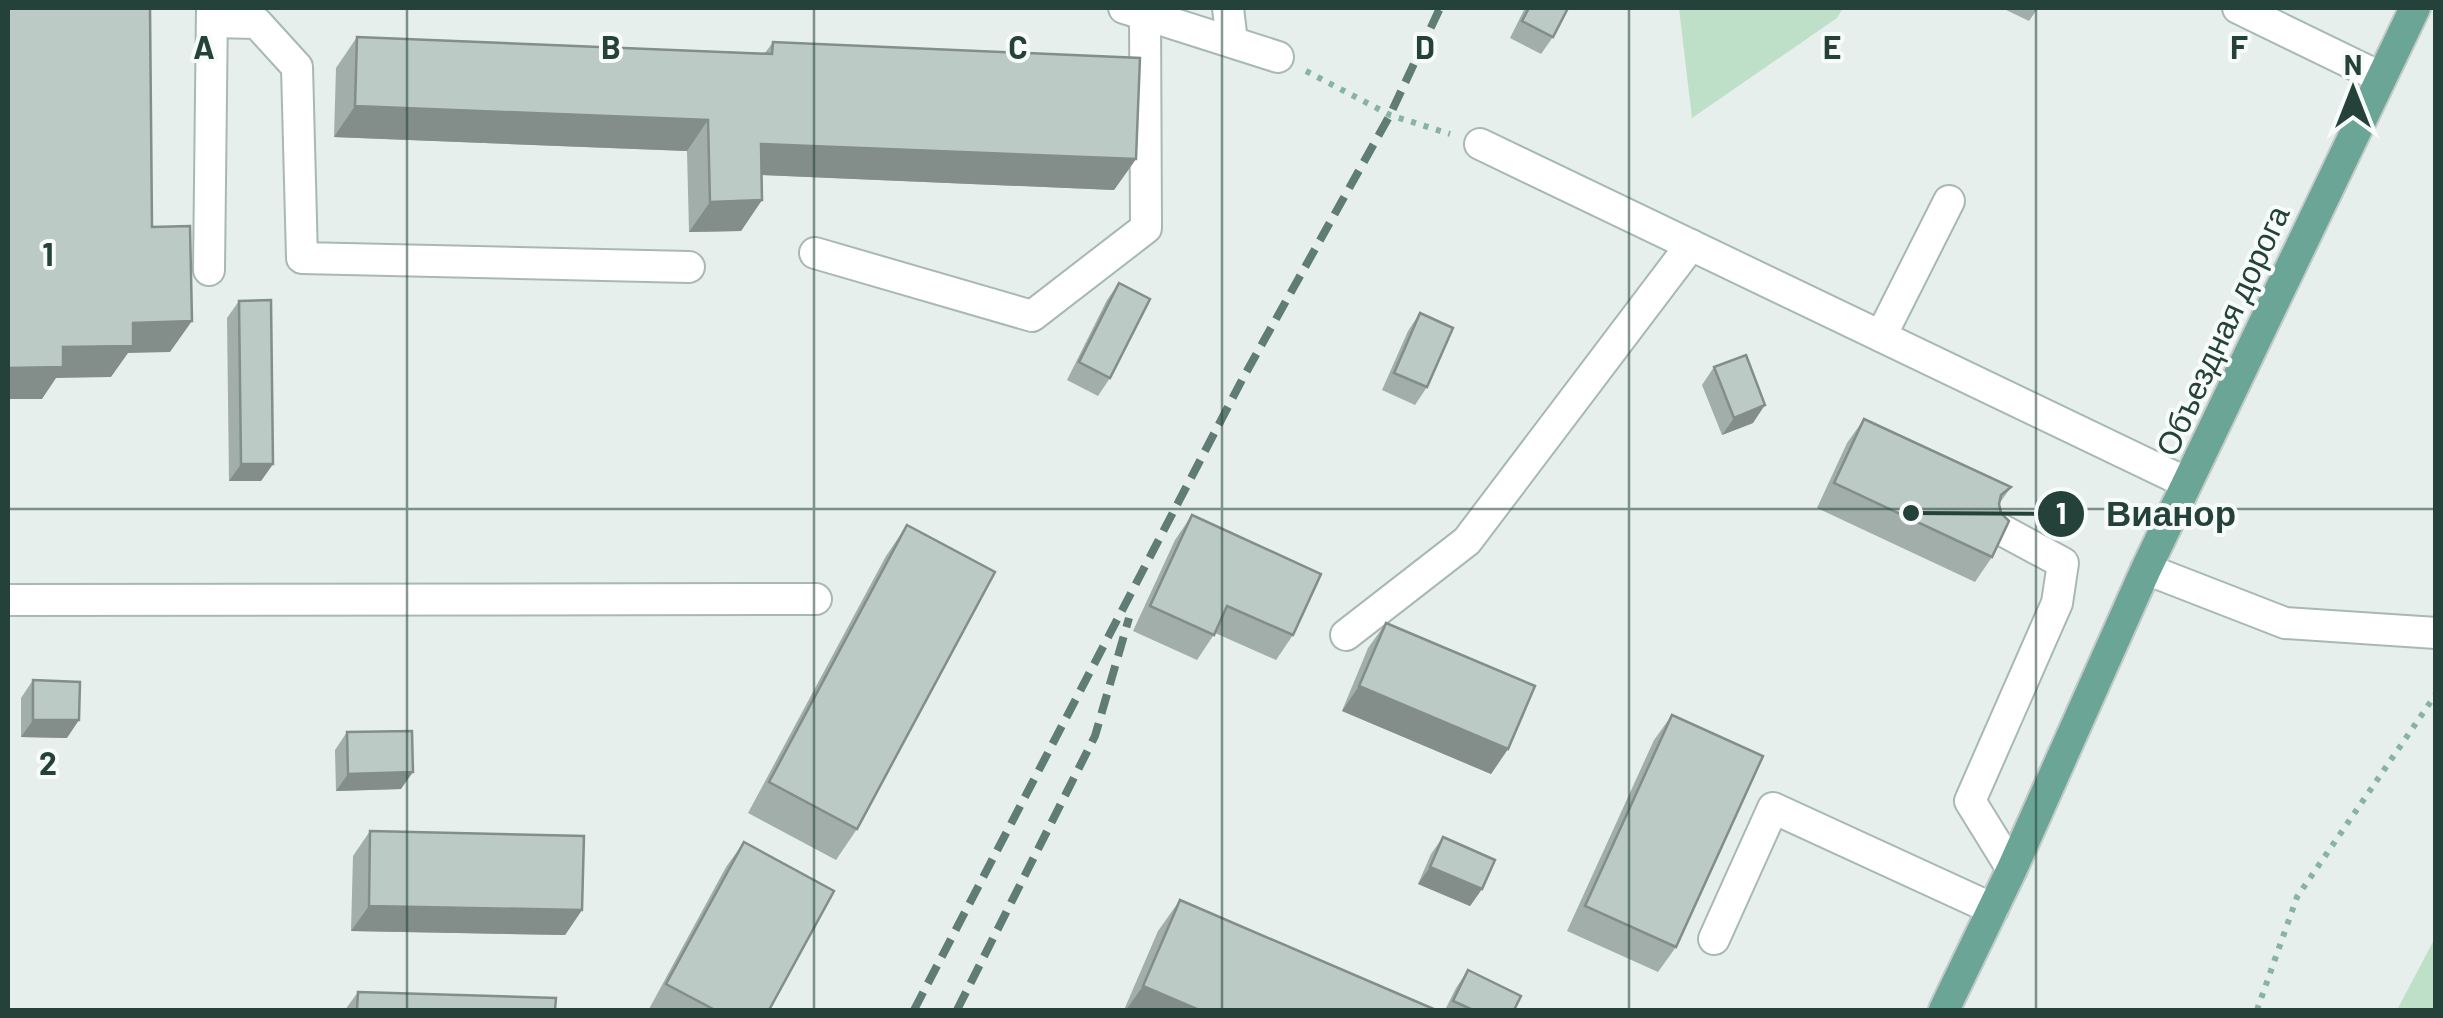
<svg xmlns="http://www.w3.org/2000/svg" width="2443" height="1018" font-family="Barlow,sans-serif">
  <style>
    .green { fill: #bfe0c8 }
    .lines { fill: none; stroke-linecap: round; stroke-linejoin: round }
    .minor-casing { stroke: #a8b8b2; stroke-width: 34 }
    .major-casing { stroke: #c2cac8; stroke-width: 34 }
    .path { stroke: #86b3a5; stroke-width: 6; stroke-dasharray: 5 8; stroke-linecap: butt }
    .minor { stroke: #fff; stroke-width: 30 }
    .major { stroke: #6aa596; stroke-width: 30 }
    .rail { stroke: #5f7d75; stroke-width: 8; stroke-dasharray: 20 10; stroke-linecap: butt }
    .wall { fill: #a1aea9 }
    .shaded-wall { fill: #838d89 }
    .building { fill: #bbcac4; stroke: #838d89; stroke-width: 2.5 }
    .grid { fill: none; stroke: #24423a; stroke-width: 2.5; stroke-opacity: 0.55 }
    .labels { text-anchor: middle; dominant-baseline: central; stroke-width: 8; stroke-linejoin: round; paint-order: stroke }
    .street-label { font-size: 32px; fill: #24423a; stroke: #f7fbf9 }
    .grid-label { font-size: 32px; text-anchor: middle; font-weight: bold; fill: #24423a; stroke: #f7fbf9; stroke-width: 8; stroke-linejoin: round; paint-order: stroke }
    .leader { fill: none; stroke: #24423a; stroke-width: 4 }
    .callout-dot { fill: #24423a; stroke: #f7fbf9; stroke-width: 4 }
    .mark-label { font-size: 30px; text-anchor: middle; font-weight: bold; fill: #fff }
    .callout-label { font-size: 35px; text-anchor: middle; font-weight: bold; fill: #24423a; stroke: #f7fbf9; stroke-width: 8; stroke-linejoin: round; paint-order: stroke }
  </style>
  <rect width="100%" height="100%" fill="#e6efeb"/>
  <g class="green">
    <path d="M1679,8H1843L1837,18L1692,118Z"/>
    <path d="M2435,938V1010H2397Z"/>
  </g>
  <g class="lines">
    <defs>
      <g id="minor">
        <path d="M1124,8L1278,57"/>
        <path d="M1228,8L1232,42"/>
        <path d="M2238,8L2380,77"/>
        <path d="M212,22L257,23L297,67L302,258L689,267"/>
        <path d="M1480,144L2187,483"/>
        <path d="M815,253L1032,316L1146,228L1145,14"/>
        <path d="M209,270L212,8"/>
        <path d="M1881,336L1949,201"/>
        <path d="M2000,529L2063,563L2057,603L1970,801L2012,869"/>
        <path d="M2146,569L2285,623L2436,633"/>
        <path d="M8,600L816,599"/>
        <path d="M1346,635L1467,541L1691,245"/>
        <path d="M1714,939L1773,808L1993,909"/>
      </g>
      <path id="major" d="M1944,1010L2012,869L2146,569L2415,8"/>
    </defs>
    <use href="#minor" class="minor-casing"/>
    <use href="#major" class="major-casing"/>
    <g class="path">
      <path d="M1306,71L1390,115L1450,134"/>
      <path d="M2257,1010L2297,897L2436,694"/>
    </g>
    <use href="#minor" class="minor"/>
    <use href="#major" class="major"/>
    <g class="rail">
      <path d="M914,1010L1243,378L1390,115L1440,8"/>
      <path d="M957,1010L1095,736L1129,618"/>
    </g>
  </g>
  <g class="wall">
    <path d="M1525,8H1568L1553,37L1541,54L1510,38Z"/>
    <path d="M2002,8H2038L2029,21Z"/>
    <path d="M357,37L765,53L773,42L1136,159L1114,190L762,175V200L741,231L689,232L687,151L334,137L336,68Z"/>
    <path d="M1119,283L1110,378L1098,396L1067,380L1107,300Z"/>
    <path d="M239,301L273,464L261,481H229L227,318Z"/>
    <path d="M1420,313L1427,387L1415,405L1382,390L1408,331Z"/>
    <path d="M1714,367L1753,423L1722,435L1702,385Z"/>
    <path d="M1864,419L2011,487L1999,504L2001,513L1992,557L1975,582L1817,508L1847,443Z"/>
    <path d="M1192,515L1293,635L1276,660L1215,633L1197,660L1133,631L1175,540Z"/>
    <path d="M907,525L857,829L836,860L748,813L886,556Z"/>
    <path d="M1386,623L1508,749L1491,774L1342,711L1368,648Z"/>
    <path d="M33,680L67,738L21,737V698Z"/>
    <path d="M1672,715L1676,947L1658,972L1567,931L1654,740Z"/>
    <path d="M347,732L401,789L336,791L335,750Z"/>
    <path d="M370,831L582,910L565,935L351,931L353,856Z"/>
    <path d="M1443,837L1482,889L1470,906L1418,884L1431,854Z"/>
    <path d="M744,842L769,1010H652L649,1009L726,867Z"/>
    <path d="M1180,900L1436,1010H1124L1158,931Z"/>
    <path d="M1468,970L1514,1010H1445L1456,988Z"/>
    <path d="M358,992L555,1010H345Z"/>
  </g>
  <g class="shaded-wall">
    <path d="M355,106L708,120L687,151L334,137Z"/>
    <path d="M761,144L1136,159L1114,190L740,174Z"/>
    <path d="M762,200L741,231L689,232L710,202Z"/>
    <path d="M192,321L170,352L128,353L111,377L56,378L42,399H8V368L133,323Z"/>
    <path d="M1765,405L1753,423L1722,435L1734,418Z"/>
    <path d="M241,464H273L261,481H229Z"/>
    <path d="M1359,686L1508,749L1491,774L1342,711Z"/>
    <path d="M33,720H79L67,738L21,737Z"/>
    <path d="M413,772L401,789L336,791L348,774Z"/>
    <path d="M1430,867L1482,889L1470,906L1418,884Z"/>
    <path d="M369,906L582,910L565,935L351,931Z"/>
    <path d="M1143,986L1199,1010H1126Z"/>
  </g>
  <g class="building">
    <path d="M8,8H150L152,227L190,226L192,321L133,323V346L63,347V367L8,368Z"/>
    <path d="M1529,8H1568L1553,37L1522,21Z"/>
    <path d="M357,37L772,54L773,42L1140,58L1136,159L761,144L762,200L710,202L708,120L355,106Z"/>
    <path d="M1119,283L1150,299L1110,378L1079,362Z"/>
    <path d="M271,300L273,464H241L239,301Z"/>
    <path d="M1420,313L1453,328L1427,387L1394,373Z"/>
    <path d="M1746,355L1765,405L1734,418L1714,367Z"/>
    <path d="M1864,419L2011,487L2001,495L1999,504L2001,513L2009,521L1992,557L1834,483Z"/>
    <path d="M1192,515L1321,574L1293,635L1227,606L1214,635L1150,606Z"/>
    <path d="M907,525L995,572L857,829L769,782Z"/>
    <path d="M1386,623L1535,686L1508,749L1359,686Z"/>
    <path d="M33,680L80,682L79,720H33Z"/>
    <path d="M1672,715L1763,756L1676,947L1585,906Z"/>
    <path d="M412,731L413,772L348,774L347,732Z"/>
    <path d="M370,831L584,836L582,910L369,906Z"/>
    <path d="M1443,837L1495,860L1482,889L1430,867Z"/>
    <path d="M744,842L834,891L769,1010H715L666,984Z"/>
    <path d="M1180,900L1436,1010H1199L1143,986Z"/>
    <path d="M1468,970L1521,996L1514,1010H1473L1453,1001Z"/>
    <path d="M358,992L556,998L555,1010H357Z"/>
  </g>
  <path class="grid" d="M407,8V1010M814,8V1010M1222,8V1010M1629,8V1010M2036,8V1010M8,509H2436"/>
  <g class="labels">
    <g class="street-label">
      <text transform="translate(2221 330) rotate(-65)">Объездная дорога</text>
    </g>
  </g>
  <g class="grid-label">
    <text x="204" y="59">A</text>
    <text x="611" y="59">B</text>
    <text x="1018" y="59">C</text>
    <text x="1425" y="59">D</text>
    <text x="1832" y="59">E</text>
    <text x="2239" y="59">F</text>
    <text x="48" y="266">1</text>
    <text x="48" y="775">2</text>
  </g>
  <path class="leader" d="M1911 513L2061 514"/>
  <g class="callout-dot">
    <circle cx="1911" cy="513" r="10"/>
    <circle cx="2061" cy="514" r="25"/>
  </g>
  <g class="mark-label">
    <text x="2061" y="524">1</text>
  </g>
  <g class="callout-label">
    <text x="2171" y="526">Вианор</text>
  </g>
  <rect width="2443" height="1018" fill="none" stroke="#24423a" stroke-width="20"/>
  <g transform="translate(2353 90)" stroke="#f7fbf9" stroke-width="8" paint-order="stroke">
  <path d="M0-8L18 38L0 25L-18 38Z" fill="#24423a"/>
  <text y="-15" font-size="28" font-weight="bold" text-anchor="middle" fill="#24423a">N</text>
  </g>
</svg>
